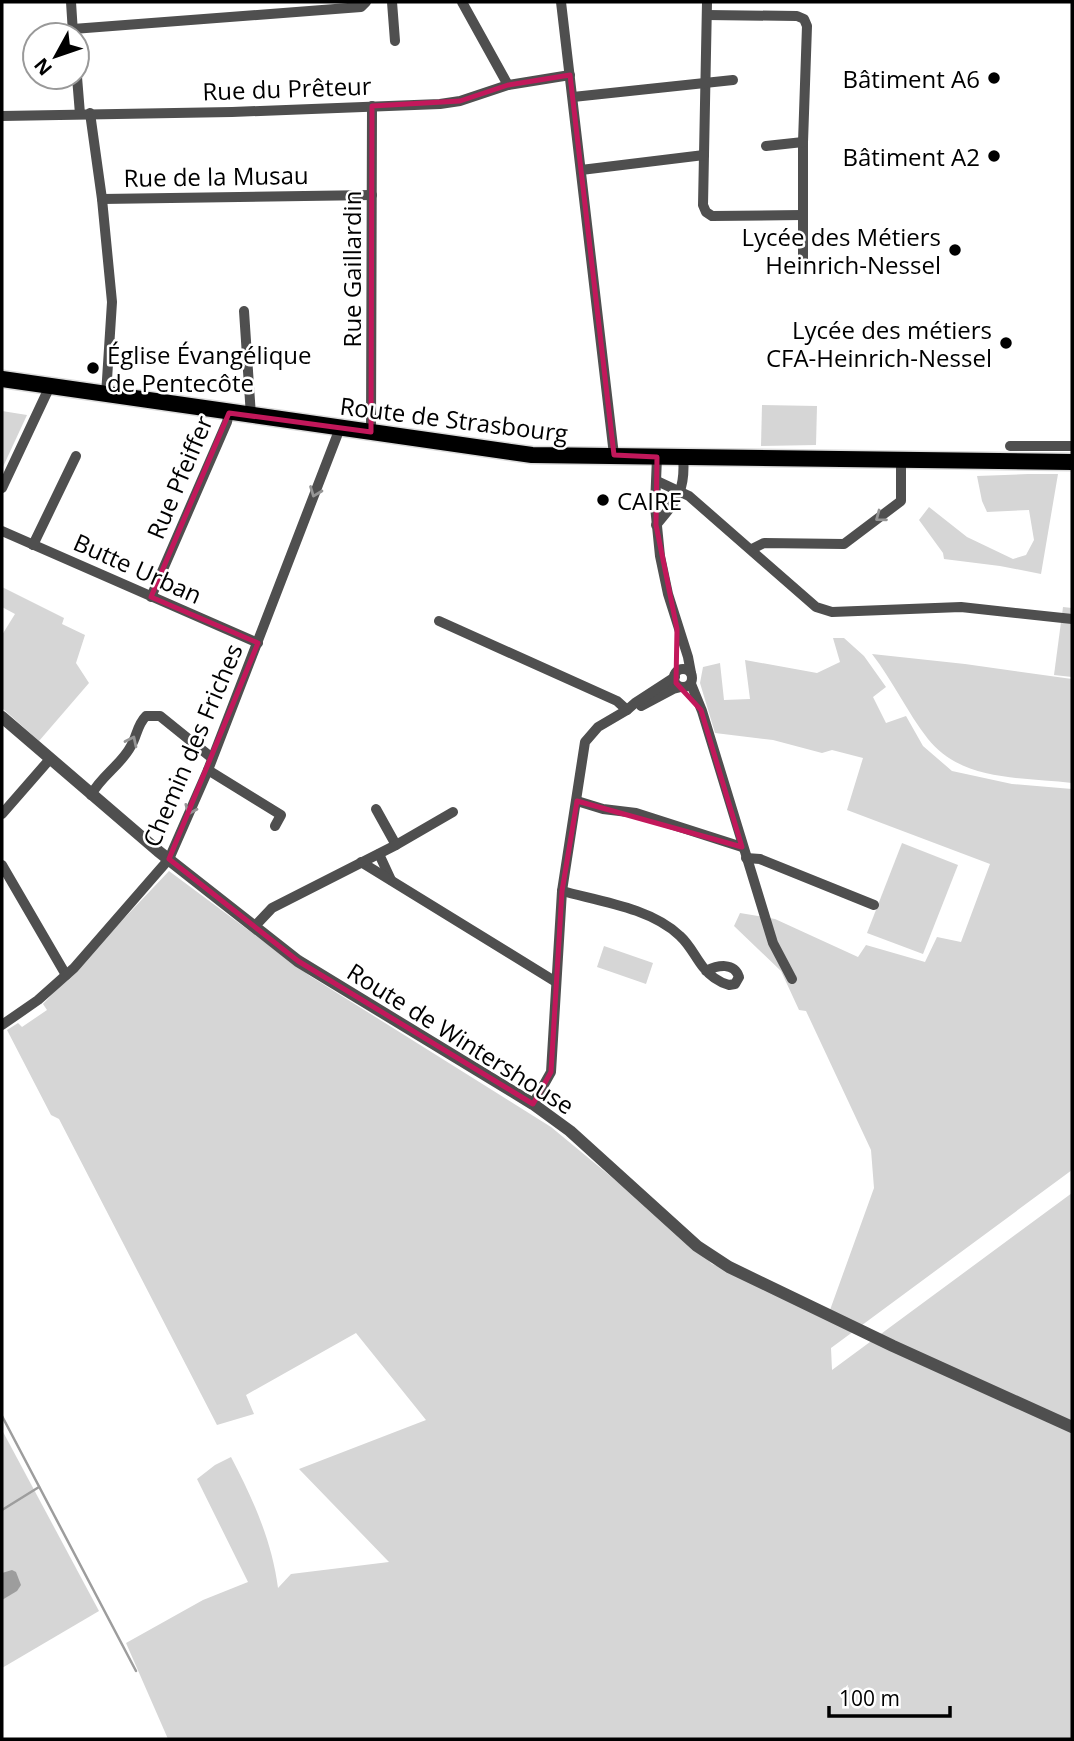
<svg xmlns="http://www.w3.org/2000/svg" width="1074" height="1741" font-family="'Open Sans',sans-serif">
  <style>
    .green { fill: #d6d6d6 }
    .water { fill: #9d9d9d }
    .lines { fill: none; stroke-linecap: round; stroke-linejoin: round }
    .stream { stroke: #9d9d9d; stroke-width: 2.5 }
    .primary-casing { stroke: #dbdbdb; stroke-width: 19 }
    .minor { stroke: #4f4f4f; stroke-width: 10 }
    .tertiary { stroke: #4f4f4f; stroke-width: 12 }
    .primary { stroke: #000; stroke-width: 16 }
    .oneway { stroke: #959595 }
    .marked { fill: none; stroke: #c2185b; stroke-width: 5; stroke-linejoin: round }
    .poi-dot { fill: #000; stroke: #fff; stroke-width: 2.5 }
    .labels { text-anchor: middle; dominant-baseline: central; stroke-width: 5; stroke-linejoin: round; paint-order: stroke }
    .poi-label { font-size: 24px; fill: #000; stroke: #fff; text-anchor: end }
    .street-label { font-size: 24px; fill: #000; stroke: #fff }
  </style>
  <rect width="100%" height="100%" fill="#fff"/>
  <g class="green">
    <path d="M762,405L817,406L816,445L761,446Z"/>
    <path d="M2,411L27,415L2,469Z"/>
    <path d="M1028,474H1058L1041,574L1000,566L944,559L943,553L919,520L929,507L967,537L1013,559L1026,555L1034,540L1029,510L987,512L982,501L977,476Z"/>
    <path d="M2,587L64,618L62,624L85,635L76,663L89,683L39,741L2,708V635L15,614L2,607Z"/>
    <path d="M1063,607L1072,608V677L1054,675Z"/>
    <path d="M833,638H844L864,656L886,687L873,697L886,723L906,716L923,746L952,771L1012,784L1072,789V1170L831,1348L832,1370L1072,1193V1739H168L126,1643L203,1600L248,1582L197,1479L215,1465L231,1457C253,1499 272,1541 278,1588L291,1574L389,1562L299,1469L426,1420L356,1333L246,1395L254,1414L217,1425L59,1119L51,1115L7,1030L18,1023L22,1027L47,1010L43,1004L169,871L310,976L551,1127L678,1232L712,1264L830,1310L874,1188L871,1150L806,1011L799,1010L781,971L734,926L740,913L775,919L858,957L866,945L925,962L937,937L961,942L990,864L847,810L863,758L832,750L822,753L773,740L715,733L700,683L703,667L720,663L724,700L750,699L745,660L817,673L840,662Z"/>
    <path d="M872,654L965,664L1072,679V783C1023,777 962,782 928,739C907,712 893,681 872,654Z"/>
    <path d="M902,843L958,865L923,954L867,933Z"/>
    <path d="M604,946L653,963L646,984L597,967Z"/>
    <path d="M2,1430L99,1611L2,1668Z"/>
  </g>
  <path class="water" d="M12,1570L16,1572L21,1585L17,1591L2,1600V1573Z"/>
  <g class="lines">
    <g class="stream">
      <path d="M2,1416L136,1671"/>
      <path d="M2,1510L39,1487"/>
    </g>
    <defs>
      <path id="primary" d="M2,379L532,455L1072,462"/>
    </defs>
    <use href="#primary" class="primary-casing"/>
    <g class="minor">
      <path d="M71,2L73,33"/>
      <path d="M392,2L395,41"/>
      <path d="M462,2L508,85"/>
      <path d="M561,2L614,455"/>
      <path d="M707,2L703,205L706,212L712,216L803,215"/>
      <path d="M707,15L797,16L804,19L807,26L803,142V262"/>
      <path d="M73,29L361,7L366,2"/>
      <path d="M77,77L80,114"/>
      <path d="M573,97L733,80"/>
      <path d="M90,113L102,199L112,302L106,395"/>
      <path d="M2,116L232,112L440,104L460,101L508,85L570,75"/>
      <path d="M766,146L803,142"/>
      <path d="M581,170L704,155"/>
      <path d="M102,199L372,195"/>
      <path d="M244,311L251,416"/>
      <path d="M371,432L372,106"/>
      <path d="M1010,446H1072"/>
      <path d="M657,457L655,506L660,556L668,594L688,657L691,673"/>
      <path d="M657,481L689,496L816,607L832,612L961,607L1072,619"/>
      <path d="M2,488L50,386"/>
      <path d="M656,525C677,500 686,491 683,456"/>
      <path d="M2,531L258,643"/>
      <path d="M33,545L76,456"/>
      <path d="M752,549L764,543L844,544L901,501V459"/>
      <path d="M151,597L227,422L229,413"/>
      <path d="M439,621L617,701L627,710"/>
      <circle cx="683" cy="678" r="9"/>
      <path d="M691,684L702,711L773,943L792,979"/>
      <path d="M641,706L673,689L681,687"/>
      <path d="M208,770L281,815L275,826"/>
      <path d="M91,795C101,776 121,765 131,746C137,736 137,725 146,716H160L212,758"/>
      <path d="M577,801L603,809L636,813L742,847"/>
      <path d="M376,809L396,845"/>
      <path d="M2,814L50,759"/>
      <path d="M379,854L391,880"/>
      <path d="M746,858L760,859L874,905"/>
      <path d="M361,862L556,982"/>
      <path d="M2,865L66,975"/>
      <path d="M562,891C599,901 651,908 680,936C690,945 695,957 703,967C710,976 718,982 729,985L735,984L739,977C734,962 718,965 706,971"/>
      <path d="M254,927L272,908L396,845L453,812"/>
      <path d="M2,1025L38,1000L74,968L169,859L208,770L340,428"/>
      <path d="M533,1104L551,1072L562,891L585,742L598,727L627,710L635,703L675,677"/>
    </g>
    <path class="tertiary" d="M2,717L158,851L298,961L533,1104L570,1131L697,1246L729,1267L893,1346L1072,1427"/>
    <use href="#primary" class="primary"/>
  </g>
  <defs><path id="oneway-chevron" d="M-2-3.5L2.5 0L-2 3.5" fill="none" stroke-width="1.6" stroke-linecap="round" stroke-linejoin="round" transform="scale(1.75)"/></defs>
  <g class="oneway">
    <use href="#oneway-chevron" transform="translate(315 492) rotate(111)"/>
    <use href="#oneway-chevron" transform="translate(880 517) rotate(143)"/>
    <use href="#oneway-chevron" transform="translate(132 741) rotate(-64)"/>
    <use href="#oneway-chevron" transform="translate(190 810) rotate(114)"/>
  </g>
  <path class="marked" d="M570,75L614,455L657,457L656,525L677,629L676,683L701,710L742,847L577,801L562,891L551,1072L533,1104L298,961L169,859L258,643L151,597L229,413L371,432L372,106L460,101L508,85Z"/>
  <g class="poi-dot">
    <circle cx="994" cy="78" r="7"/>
    <circle cx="994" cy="156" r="7"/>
    <circle cx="955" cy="250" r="7"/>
    <circle cx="1006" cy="343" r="7"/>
    <circle cx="93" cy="368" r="7"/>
    <circle cx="603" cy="500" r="7"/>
  </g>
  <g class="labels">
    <g class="poi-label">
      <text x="980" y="78">Bâtiment A6</text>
      <text x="980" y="156">Bâtiment A2</text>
      <text x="941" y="236">Lycée des Métiers<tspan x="941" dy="28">Heinrich-Nessel</tspan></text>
      <text x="992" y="329">Lycée des métiers<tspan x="992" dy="28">CFA-Heinrich-Nessel</tspan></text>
      <text x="107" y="354" text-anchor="start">Église Évangélique<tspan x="107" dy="28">de Pentecôte</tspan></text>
      <text x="617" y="500" text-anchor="start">CAIRE</text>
    </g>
    <g class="street-label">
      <text transform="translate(287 88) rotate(-2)">Rue du Prêteur</text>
      <text transform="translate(216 176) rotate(-1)">Rue de la Musau</text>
      <text transform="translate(351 269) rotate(-90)">Rue Gaillardin</text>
      <text transform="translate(454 419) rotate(7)">Route de Strasbourg</text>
      <text transform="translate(179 477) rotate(-67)">Rue Pfeiffer</text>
      <text transform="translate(138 568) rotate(24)">Butte Urban</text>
      <text transform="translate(192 745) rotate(-67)">Chemin des Friches</text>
      <text transform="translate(461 1038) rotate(32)">Route de Wintershouse</text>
    </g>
  </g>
  <rect width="1074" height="1741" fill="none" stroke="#000000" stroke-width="7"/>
  <g transform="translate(56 56) rotate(230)"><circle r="33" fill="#ffffff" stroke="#999999" stroke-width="2"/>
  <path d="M0-5L12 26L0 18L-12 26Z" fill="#000000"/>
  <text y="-10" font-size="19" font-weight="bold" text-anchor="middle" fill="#000000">N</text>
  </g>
  <path d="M829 1706v10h121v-10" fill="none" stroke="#000000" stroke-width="3.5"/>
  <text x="839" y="1706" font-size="21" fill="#000000" stroke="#ffffff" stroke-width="5" paint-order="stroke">100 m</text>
</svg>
